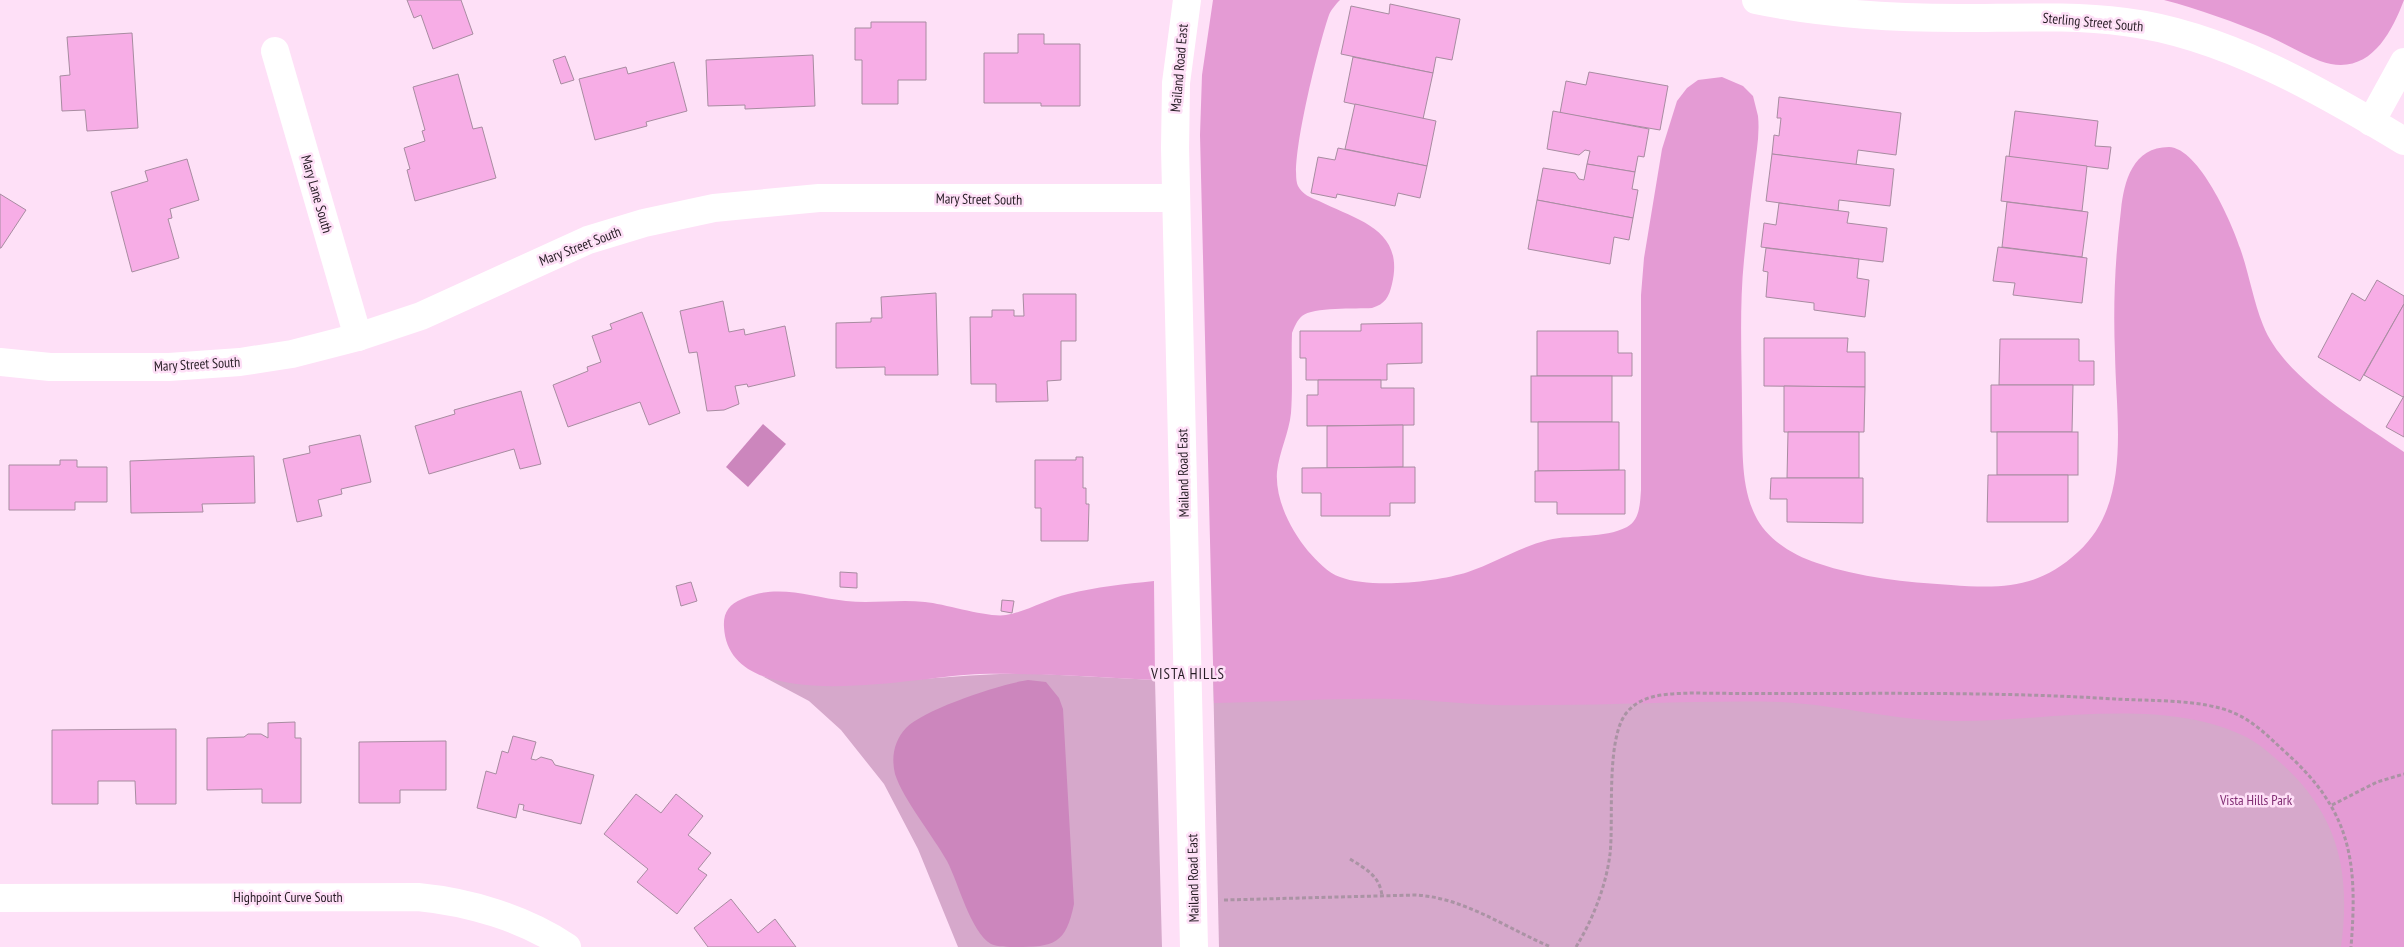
<svg xmlns="http://www.w3.org/2000/svg" width="2404" height="947" font-family="'PT Sans Narrow',sans-serif">
  <style>
    .green { fill: #d6a8cb }
    .forest { fill: #e49bd4 }
    .water { fill: #cc86bd }
    .building { fill: #f7ade6; stroke: #a88ca1 }
    .lines { fill: none; stroke-linecap: round; stroke-linejoin: round }
    .path { stroke: #aa93a4; stroke-width: 3; stroke-dasharray: 4 2.5; stroke-linecap: butt }
    .street { stroke: #fff; stroke-width: 28 }
    .secondary { stroke: #fff; stroke-width: 28 }
    .labels { text-anchor: middle; dominant-baseline: central; stroke-width: 5; stroke-linejoin: round; paint-order: stroke }
    .street-label { font-size: 14px; fill: #271d25; stroke: #fee0f7 }
    .park-label { font-size: 14px; fill: #812e73; stroke: #fee0f7 }
    .neighbourhood-label { font-size: 15px; letter-spacing: 1px; fill: #271d25; stroke: #fee0f7 }
  </style>
  <rect width="100%" height="100%" fill="#fee0f7"/>
  <g class="green">
    <path d="M2404,651V947H1219L1213,673Z"/>
    <path d="M1022,673L1155,680L1162,947H958L918,849L884,784L841,730L809,701L762,676C817,691 866,684 922,679C956,676 989,674 1022,673Z"/>
  </g>
  <g class="forest">
    <path d="M1213,0H1340C1336,4 1331,10 1329,15C1320,40 1288,166 1298,186C1302,194 1311,198 1319,201C1357,220 1405,229 1392,284C1389,297 1385,304 1372,308C1356,309 1313,307 1302,316C1297,320 1294,328 1292,333C1291,360 1293,387 1291,413C1289,433 1279,452 1277,472C1275,500 1291,530 1308,551C1317,561 1328,573 1340,577C1371,589 1437,582 1468,572C1495,563 1520,547 1548,540C1574,534 1603,539 1627,527C1640,520 1640,503 1641,490V295L1644,258L1662,149L1677,101L1687,88L1698,80L1722,77L1743,86L1753,96L1758,116C1760,135 1756,154 1754,172C1750,201 1747,231 1744,260C1739,310 1742,362 1742,412C1743,446 1740,484 1755,515C1766,539 1793,555 1817,563C1861,578 1905,582 1951,585C2003,589 2039,588 2078,552C2132,503 2116,420 2115,354C2113,306 2115,258 2121,210C2124,181 2133,147 2169,147C2199,148 2232,223 2240,248C2249,273 2253,300 2263,325C2283,377 2359,421 2404,452V947H2341C2351,874 2339,816 2283,765C2273,756 2261,745 2248,738C2165,695 2044,722 1954,721C1896,721 1839,705 1781,702C1704,700 1626,705 1549,705C1525,705 1501,706 1478,704C1450,703 1422,699 1394,699C1334,698 1274,702 1214,703L1200,135L1202,75Z"/>
    <path d="M2164,0H2404C2390,37 2367,78 2320,61C2302,54 2286,44 2268,36C2234,22 2199,9 2164,0Z"/>
    <path d="M1154,581L1155,680C1097,677 1039,673 980,674C922,675 729,721 724,627C723,613 729,604 742,599C778,583 809,597 846,601C872,604 898,599 925,602C946,604 988,618 1006,615C1028,611 1047,599 1068,594C1096,587 1125,584 1154,581Z"/>
  </g>
  <g class="water">
    <path d="M763,424L786,444L748,487L726,467Z"/>
    <path d="M1028,680L1046,682L1059,698L1063,709L1074,904C1066,944 1054,947 1016,947C1008,947 998,947 991,944C970,931 959,884 947,861C933,836 903,799 895,774C891,757 894,741 906,728C924,709 1001,684 1028,680Z"/>
  </g>
  <g class="building">
    <path d="M407,0H461L473,34L433,49L421,15L414,18Z"/>
    <path d="M1390,4L1460,19L1452,60L1436,57L1433,73L1341,54L1351,6L1389,14Z"/>
    <path d="M871,22H926V80H898V104H862V60H855V28H871Z"/>
    <path d="M132,33L138,128L87,131L85,110L62,111L60,76L70,75L67,37Z"/>
    <path d="M1018,34H1044V44H1080V106H1041V103H984V53H1018Z"/>
    <path d="M813,55L815,106L745,109V105L708,106L706,60Z"/>
    <path d="M565,56L574,80L561,84L553,60Z"/>
    <path d="M1353,57L1433,73L1423,119L1344,102Z"/>
    <path d="M674,62L687,111L646,122L647,126L595,140L579,79L626,67L628,74Z"/>
    <path d="M1589,72L1668,86L1660,130L1560,113L1566,81L1586,85Z"/>
    <path d="M458,74L473,129L482,127L496,178L415,201L407,170L410,169L404,148L425,141L422,131L425,130L413,87Z"/>
    <path d="M1779,97L1901,113L1896,155L1858,150L1856,165L1772,154L1774,135L1779,136L1781,118H1777Z"/>
    <path d="M1355,104L1436,121L1427,166L1345,149Z"/>
    <path d="M1553,111L1649,129L1644,157L1638,156L1635,172L1587,164L1590,151L1585,150L1579,155L1547,149Z"/>
    <path d="M2015,111L2098,121L2095,146L2111,147L2108,169L2009,157Z"/>
    <path d="M1338,148L1427,166L1420,198L1398,193L1395,206L1337,194L1336,198L1311,193L1318,157L1335,160Z"/>
    <path d="M1772,154L1894,169L1890,206L1839,200L1838,211L1766,201Z"/>
    <path d="M2006,156L2087,166L2082,211L2001,201Z"/>
    <path d="M187,159L199,200L170,209L172,218L168,219L179,258L132,272L111,192L148,181L145,171Z"/>
    <path d="M1587,164L1635,172L1632,189L1638,190L1633,218L1537,200L1543,168L1575,173L1579,179L1584,180Z"/>
    <path d="M0,194L26,210L1,248H0Z"/>
    <path d="M1537,200L1633,218L1629,240L1614,237L1610,264L1528,249Z"/>
    <path d="M2007,202L2088,212L2082,257L2002,247Z"/>
    <path d="M1779,203L1849,212L1847,223L1887,228L1883,262L1761,247L1764,223L1776,225Z"/>
    <path d="M1998,247L2087,258L2082,303L2013,295L2015,283L1993,281Z"/>
    <path d="M1766,248L1859,259L1857,278L1869,280L1865,317L1814,310V303L1766,297L1768,272L1763,271Z"/>
    <path d="M2377,280L2404,296V304L2360,381L2318,357L2352,293L2365,301Z"/>
    <path d="M936,293L938,375H885V367L836,368V323L871,322V318H882L881,297Z"/>
    <path d="M1023,294H1076V341H1061V380L1047,381L1048,401L996,402V384H971L970,317H992V310H1014V316H1024Z"/>
    <path d="M723,301L729,332L744,329L745,335L785,326L795,376L748,387L747,384L735,386L739,404L724,410L707,411L697,352L689,353L680,311Z"/>
    <path d="M2404,304V396L2403,397L2364,375Z"/>
    <path d="M642,312L680,413L649,425L640,402L568,427L553,385L588,371L587,367L601,362L592,336L612,329L610,324Z"/>
    <path d="M1422,323V363L1387,364V380H1306V358H1300V331H1361V324Z"/>
    <path d="M1537,331H1618V353H1632V376H1537Z"/>
    <path d="M1764,338H1848L1847,352H1865V387L1764,386Z"/>
    <path d="M2000,339H2079V361H2094V385H1999Z"/>
    <rect x="1531" y="376" width="81" height="46"/>
    <path d="M1318,380H1381V388H1414V425L1307,426V395H1318Z"/>
    <path d="M1991,385H2073L2072,432H1991Z"/>
    <path d="M1784,386L1865,387L1864,432H1784Z"/>
    <path d="M521,391L541,464L520,469L514,449L429,474L415,426L455,414L454,410Z"/>
    <path d="M2404,396V437L2386,427Z"/>
    <path d="M1538,422H1619V470L1538,471Z"/>
    <path d="M1403,425V467L1327,468V426Z"/>
    <path d="M1788,432H1859V478H1787Z"/>
    <rect x="1997" y="432" width="81" height="43"/>
    <path d="M360,435L371,482L341,489L342,494L318,500L322,516L297,522L283,459L310,453L309,446Z"/>
    <path d="M254,456L255,503L202,504L203,512L131,513L130,461Z"/>
    <path d="M1076,457H1083V488H1086V504H1089L1088,541H1041V508H1035V460H1076Z"/>
    <path d="M60,460H77V467H107V502H75V510H9V465H60Z"/>
    <path d="M1415,467V503H1390V516H1321V493H1302V468Z"/>
    <path d="M1625,470V514H1557V502H1535V471Z"/>
    <path d="M1988,475H2068V522H1987Z"/>
    <path d="M1771,478H1863V523L1787,522V499H1770Z"/>
    <path d="M840,572L857,573V588L840,587Z"/>
    <path d="M691,582L697,601L681,606L676,586Z"/>
    <path d="M1002,600L1014,601L1012,613L1001,611Z"/>
    <path d="M295,722V738H301V803H262V789L207,790V738L244,737L248,734H261L268,738V723Z"/>
    <path d="M176,729V804H136L135,781H98V804H52V730Z"/>
    <path d="M513,736L536,742L531,759L536,760L541,757L552,760L555,765L594,775L581,824L523,810L524,805L519,804L516,818L477,808L486,771L496,774L502,751L508,753Z"/>
    <path d="M446,741V790H400V803H359V742Z"/>
    <path d="M636,794L661,813L676,794L703,816L688,835L711,853L698,869L707,875L677,914L637,882L648,869L604,834Z"/>
    <path d="M731,899L758,933L775,919L796,947H708L694,928Z"/>
  </g>
  <g class="lines">
    <g class="path">
      <path d="M2332,805L2377,782L2404,774"/>
      <path d="M1350,859C1366,869 1380,876 1382,896"/>
      <path d="M1224,900L1415,895C1463,897 1508,929 1551,947"/>
      <path d="M1576,947C1593,919 1606,886 1610,854C1614,819 1605,735 1628,711C1644,693 1670,694 1692,693C1833,695 1974,690 2115,699C2149,701 2203,699 2234,713C2253,721 2268,736 2283,750C2351,810 2358,860 2351,947"/>
    </g>
    <g class="street">
      <path d="M275,51L358,337"/>
      <path d="M2371,122L2404,62"/>
      <path d="M0,362L50,367H169L240,362L292,354L358,337L421,316L588,240L644,223L714,208L819,198H1176"/>
      <path d="M0,898L418,897C469,902 524,918 567,947"/>
    </g>
    <g class="secondary">
      <path d="M1187,0L1176,83L1175,148L1194,947"/>
      <path d="M1756,0C1823,14 1891,18 1959,18C2014,18 2070,15 2125,22C2223,34 2321,91 2404,141"/>
    </g>
  </g>
  <g class="labels">
    <g class="street-label">
      <text transform="translate(2093 22) rotate(5)">Sterling Street South</text>
      <text transform="translate(1179 68) rotate(-85)">Mailand Road East</text>
      <text transform="translate(317 194) rotate(74)">Mary Lane South</text>
      <text transform="translate(979 199) rotate(1)">Mary Street South</text>
      <text transform="translate(580 246) rotate(-21)">Mary Street South</text>
      <text transform="translate(197 364) rotate(-3)">Mary Street South</text>
      <text transform="translate(1183 473) rotate(-91)">Mailand Road East</text>
      <text transform="translate(1193 878) rotate(-91)">Mailand Road East</text>
      <text x="288" y="897">Highpoint Curve South</text>
    </g>
    <g class="park-label">
      <text x="2256" y="800">Vista Hills Park</text>
    </g>
    <g class="neighbourhood-label">
      <text x="1188" y="673">VISTA HILLS</text>
    </g>
  </g>
</svg>
